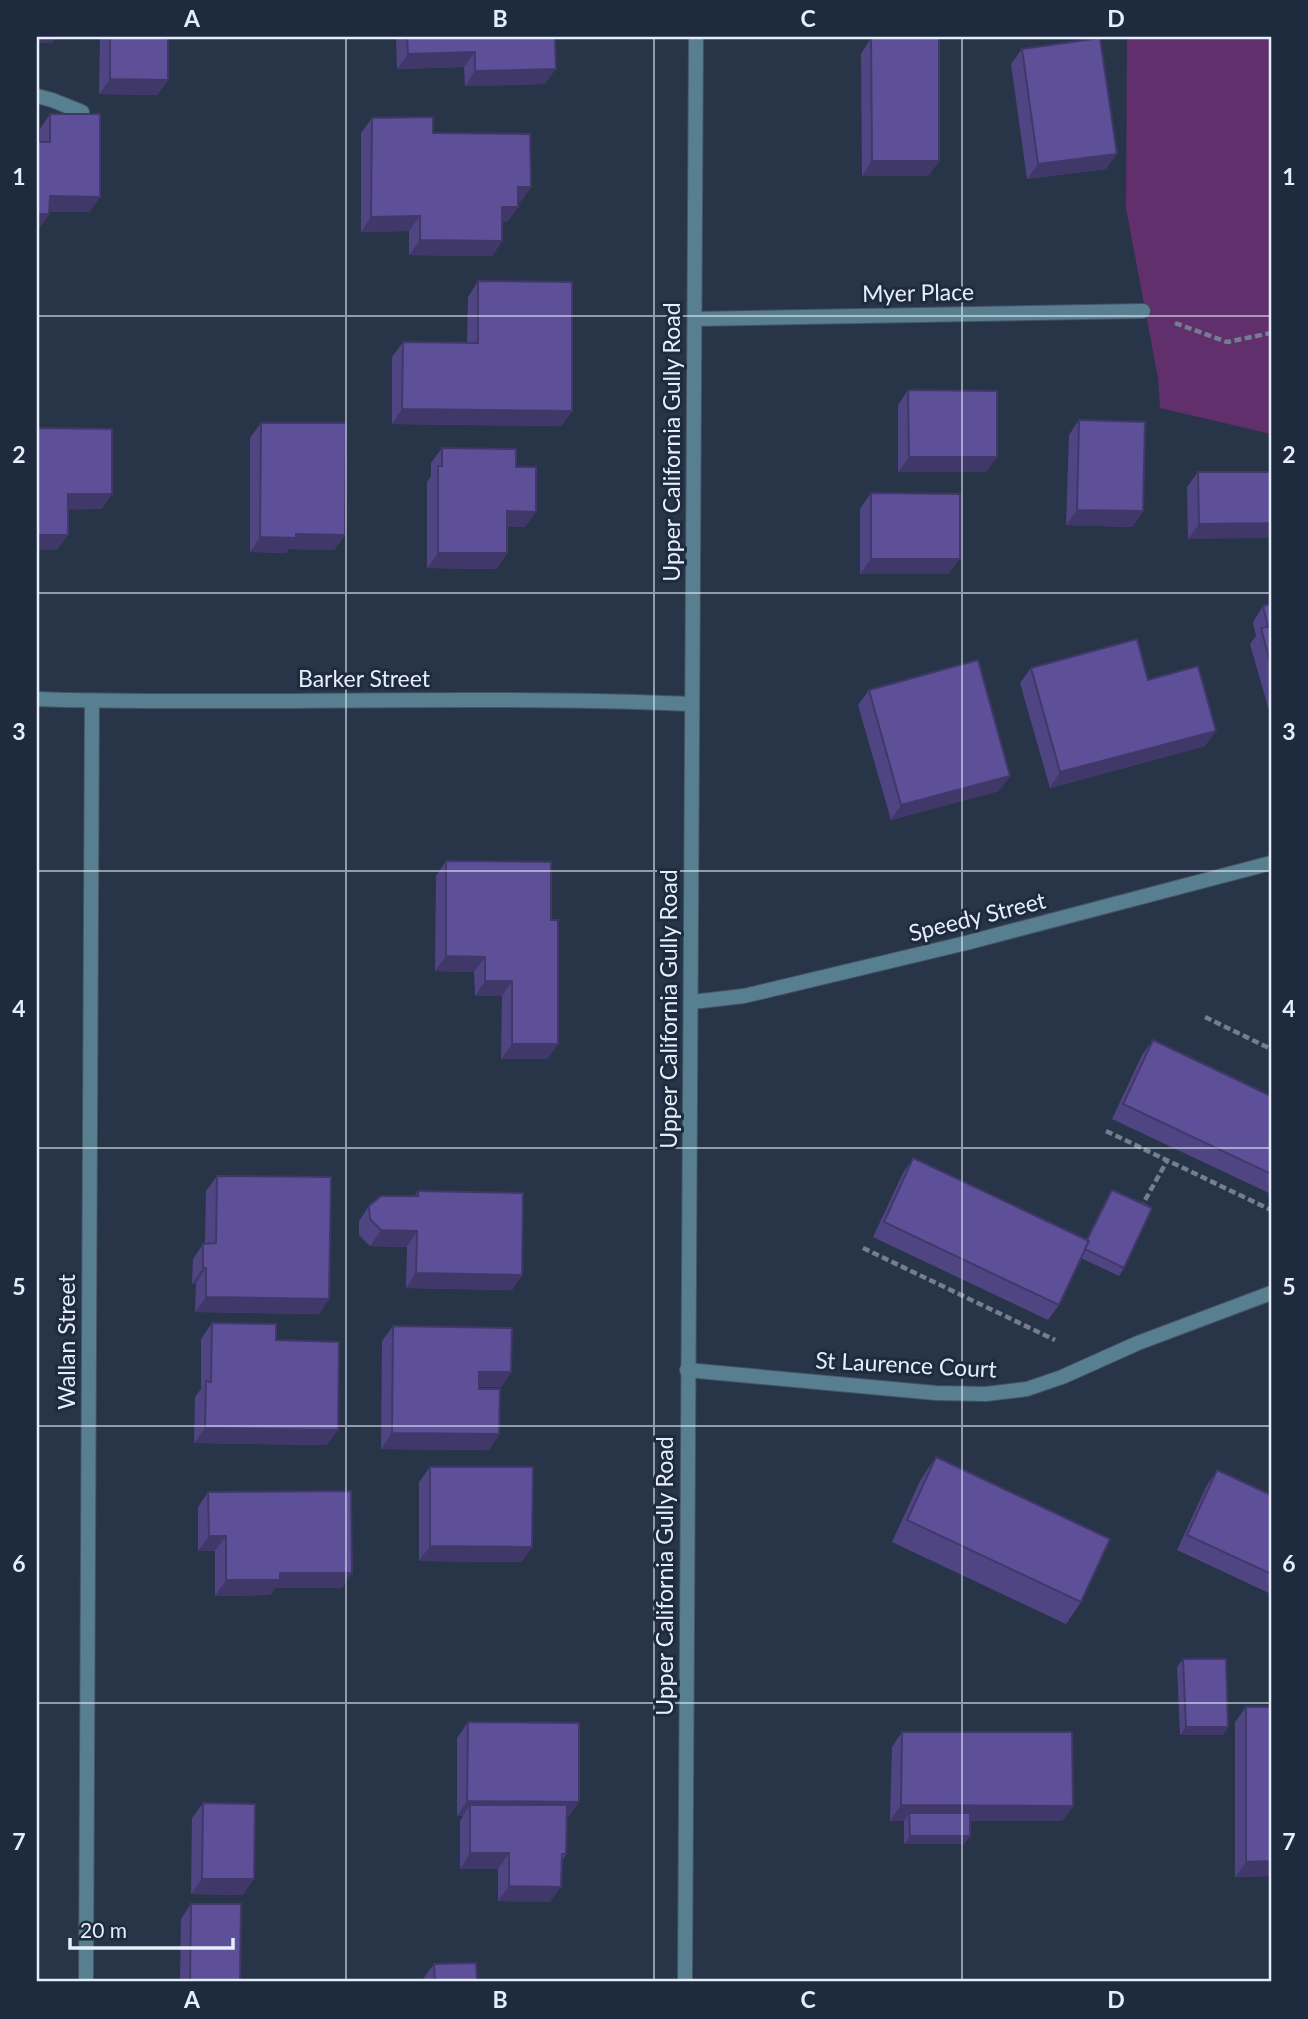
<svg xmlns="http://www.w3.org/2000/svg" width="1308" height="2019" font-family="Lato,sans-serif">
  <style>
    .green { fill: #612f6b }
    .lines { fill: none; stroke-linecap: round; stroke-linejoin: round }
    .service-casing { stroke: #465365; stroke-width: 16 }
    .minor-casing { stroke: #465365; stroke-width: 16 }
    .tertiary-casing { stroke: #465365; stroke-width: 16 }
    .path { stroke: #737e90; stroke-width: 4.5; stroke-dasharray: 7 3.5; stroke-linecap: butt }
    .service { stroke: #587f90; stroke-width: 14 }
    .minor { stroke: #587f90; stroke-width: 14 }
    .tertiary { stroke: #587f90; stroke-width: 14 }
    .wall { fill: #504583 }
    .shaded-wall { fill: #41386a }
    .building { fill: #5d5098; stroke: #41386a; stroke-width: 2 }
    .grid { fill: none; stroke: #e5eefb; stroke-width: 2; stroke-opacity: 0.55 }
    .labels { text-anchor: middle; dominant-baseline: central; stroke-width: 6; stroke-linejoin: round; paint-order: stroke }
    .street-label { font-size: 23px; fill: #e5eefb; stroke: #1e2b3e }
    .neatline { fill: none; stroke: #e5eefb; stroke-width: 2.5 }
    .grid-label { font-size: 23px; text-anchor: middle; font-weight: bold; fill: #e5eefb }
  </style>
  <rect width="100%" height="100%" fill="#283549"/>
  <path class="green" d="M1127,37H1271V434L1160,408L1158,378L1126,208Z"/>
  <g class="lines">
    <defs>
      <g id="service">
        <path d="M37,96L52,100L82,112"/>
        <path d="M687,1370L936,1393L986,1394L1027,1389L1062,1377L1138,1343L1271,1293"/>
      </g>
      <g id="minor">
        <path d="M695,319L1143,311"/>
        <path d="M37,699C113,702 189,701 266,701C408,700 550,698 692,704"/>
        <path d="M692,1002L744,996L966,943L1271,863"/>
        <path d="M86,1982L92,701"/>
      </g>
      <path id="tertiary" d="M685,1982L696,37"/>
    </defs>
    <use href="#service" class="service-casing"/>
    <use href="#minor" class="minor-casing"/>
    <use href="#tertiary" class="tertiary-casing"/>
    <g class="path">
      <path d="M1175,323L1227,342L1271,333"/>
      <path d="M1205,1017L1271,1049"/>
      <path d="M1106,1131L1271,1210"/>
      <path d="M1140,1209L1167,1161"/>
      <path d="M863,1248L1055,1340"/>
    </g>
    <use href="#service" class="service"/>
    <use href="#minor" class="minor"/>
    <use href="#tertiary" class="tertiary"/>
  </g>
  <g class="wall">
    <path d="M100,37H168V80L157,95L99,94Z"/>
    <path d="M396,37H555L545,84L465,86L464,67L397,69Z"/>
    <path d="M871,38L939,161L928,176H862L861,54Z"/>
    <path d="M1022,49L1106,169L1027,179L1011,64Z"/>
    <path d="M50,114L100,197L89,212H49V214L39,229L40,129Z"/>
    <path d="M372,118L433,133L531,187L520,202H518V207L507,222H502V241L492,256L409,255V231L361,232V133Z"/>
    <path d="M478,281L572,411L561,426L392,424V357L403,342L467,343L468,297Z"/>
    <path d="M908,390L986,472H898V405Z"/>
    <path d="M1079,420L1143,511L1132,527L1066,525L1069,435Z"/>
    <path d="M261,423L345,535L334,550L288,549L286,553L250,552V438Z"/>
    <path d="M442,448L516,467L525,527H507V553L496,569L427,568V482L431,476V463Z"/>
    <path d="M1198,472H1271L1188,539L1187,487Z"/>
    <path d="M871,493L949,574H860V509Z"/>
    <path d="M1271,604V714H1270L1250,644L1256,636L1253,622L1263,606Z"/>
    <path d="M1031,668L1148,680L1205,746L1050,788L1020,683Z"/>
    <path d="M869,690L999,791L891,820L858,705Z"/>
    <path d="M446,861L551,920L558,1044L547,1059H501L502,996H475L474,972L435,971L436,876Z"/>
    <path d="M1153,1040L1271,1096V1194L1112,1119L1142,1055Z"/>
    <path d="M913,1158L1086,1240L1107,1198L1112,1190L1124,1268L1119,1276L1081,1258L1059,1305L1048,1320L873,1237L903,1173Z"/>
    <path d="M217,1176L329,1299L319,1314L195,1312L196,1283L192,1284L193,1259L203,1244H205L206,1191Z"/>
    <path d="M418,1191L522,1275L512,1290L406,1288L407,1247L370,1246L359,1235V1221L369,1206L414,1196Z"/>
    <path d="M212,1323L276,1340L327,1445L194,1443L195,1397L201,1389V1339Z"/>
    <path d="M393,1326L511,1372L501,1387H479L499,1434L489,1450L381,1449L382,1341Z"/>
    <path d="M936,1457L1081,1602L1066,1624L892,1542L921,1479Z"/>
    <path d="M430,1467L522,1562L419,1561V1482Z"/>
    <path d="M1217,1470L1271,1495V1594L1177,1550L1207,1485Z"/>
    <path d="M208,1492L342,1588H275L270,1595L215,1596V1551H198V1507Z"/>
    <path d="M1183,1659L1228,1727L1223,1735H1180L1177,1667Z"/>
    <path d="M1246,1707H1271V1876L1235,1877V1722Z"/>
    <path d="M468,1722L579,1802L568,1817H567L566,1854L562,1861L550,1902L498,1901V1869H460V1821L463,1816H457V1738Z"/>
    <path d="M902,1732L1073,1806L1062,1821H970V1836L964,1844H904V1821H890L892,1747Z"/>
    <path d="M203,1803L243,1895L191,1894L192,1818Z"/>
    <path d="M191,1904L240,1982H180L181,1919Z"/>
    <path d="M434,1964L477,1982H423V1979Z"/>
  </g>
  <g class="shaded-wall">
    <path d="M37,37H57L52,43H37Z"/>
    <path d="M475,52L464,67L397,69L408,54Z"/>
    <path d="M556,69L545,84L465,86L475,71Z"/>
    <path d="M110,79L168,80L157,95L99,94Z"/>
    <path d="M1117,154L1106,169L1027,179L1038,164Z"/>
    <path d="M872,161H939L928,176H862Z"/>
    <path d="M518,187H531L520,202H507Z"/>
    <path d="M50,196L100,197L89,212H39Z"/>
    <path d="M502,207H518L507,222H491Z"/>
    <path d="M37,214H49L39,229H37Z"/>
    <path d="M420,216L409,231L361,232L371,217Z"/>
    <path d="M420,240L502,241L492,256L409,255Z"/>
    <path d="M402,409L572,411L561,426L392,424Z"/>
    <path d="M909,457H997L986,472H898Z"/>
    <path d="M68,494H112L102,509L57,510Z"/>
    <path d="M1077,510L1143,511L1132,527L1066,525Z"/>
    <path d="M507,511L536,512L525,527H496Z"/>
    <path d="M1271,523V538L1188,539L1199,524Z"/>
    <path d="M296,534L345,535L334,550L288,549L286,553L250,552L260,537Z"/>
    <path d="M37,535H68L57,550H37Z"/>
    <path d="M438,553H507L496,569L427,568Z"/>
    <path d="M871,559H960L949,574H860Z"/>
    <path d="M1216,731L1205,746L1050,788L1060,772Z"/>
    <path d="M1010,776L999,791L891,820L901,805Z"/>
    <path d="M446,956L485,957L474,972L435,971Z"/>
    <path d="M485,981H512L502,996H475Z"/>
    <path d="M512,1044H558L547,1059H501Z"/>
    <path d="M381,1230L417,1231L407,1247L370,1246Z"/>
    <path d="M203,1268H206L196,1283L192,1284Z"/>
    <path d="M416,1273L522,1275L512,1290L406,1288Z"/>
    <path d="M206,1297L329,1299L319,1314L195,1312Z"/>
    <path d="M479,1372H511L501,1387H468Z"/>
    <path d="M205,1428L338,1430L327,1445L194,1443Z"/>
    <path d="M392,1433L499,1434L489,1450L381,1449Z"/>
    <path d="M209,1536H226L215,1551H198Z"/>
    <path d="M430,1546L532,1547L522,1562L419,1561Z"/>
    <path d="M280,1573H352L342,1588H275L270,1595L215,1596L226,1580Z"/>
    <path d="M1186,1727H1228L1223,1735H1180Z"/>
    <path d="M467,1801L579,1802L568,1817L470,1816V1805L463,1816H457Z"/>
    <path d="M901,1805L1073,1806L1062,1821H910L909,1813L904,1821H890Z"/>
    <path d="M910,1836H970L964,1844H904Z"/>
    <path d="M470,1853H509L498,1869H460Z"/>
    <path d="M1271,1861V1876L1235,1877L1246,1862Z"/>
    <path d="M202,1879H254L243,1895L191,1894Z"/>
    <path d="M509,1886L561,1887L550,1902L498,1901Z"/>
  </g>
  <g class="building">
    <path d="M110,37H168V80L110,79Z"/>
    <path d="M407,37H555L556,69L475,71V52L408,54Z"/>
    <path d="M871,38H939V161H872Z"/>
    <path d="M1100,38L1117,154L1038,164L1022,49Z"/>
    <path d="M50,114H100V197L50,196L49,214H37V142H50Z"/>
    <path d="M433,117V133L530,134L531,187H518V207H502V241L420,240V216L371,217L372,118Z"/>
    <path d="M478,281L572,282V411L402,409L403,342L478,343Z"/>
    <path d="M908,390L997,391V457H909Z"/>
    <path d="M1079,420L1145,422L1143,511L1077,510Z"/>
    <path d="M261,423H346L345,535L296,534V538L260,537Z"/>
    <path d="M37,428L112,429V494H68V535H37Z"/>
    <path d="M442,448L516,449V467H536V512L507,511V553H438V466H442Z"/>
    <path d="M1198,472H1271V523L1199,524Z"/>
    <path d="M871,493L960,494V559H871Z"/>
    <path d="M1271,604V666L1261,628L1268,627L1263,606Z"/>
    <path d="M1137,639L1148,680L1198,666L1216,731L1060,772L1031,668Z"/>
    <path d="M978,660L1010,776L901,805L869,690Z"/>
    <path d="M446,861L551,862V920H558V1044H512V981H485V957L446,956Z"/>
    <path d="M1153,1040L1271,1096V1174L1123,1104Z"/>
    <path d="M913,1158L1089,1241L1059,1305L884,1222Z"/>
    <path d="M217,1176L331,1177L329,1299L206,1297V1268H203V1244L216,1243Z"/>
    <path d="M1112,1190L1152,1208L1124,1268L1085,1249L1089,1241L1087,1240Z"/>
    <path d="M418,1191L523,1193L522,1275L416,1273L417,1231L381,1230L370,1219L369,1206L381,1196H418Z"/>
    <path d="M212,1323L276,1324V1340L339,1342L338,1430L205,1428L206,1381L211,1382Z"/>
    <path d="M393,1326L512,1328L511,1372H479V1389H500L499,1434L392,1433Z"/>
    <path d="M936,1457L1110,1539L1081,1602L907,1520Z"/>
    <path d="M430,1467H533L532,1547L430,1546Z"/>
    <path d="M1217,1470L1271,1495V1574L1187,1535Z"/>
    <path d="M351,1491L352,1573H280V1580H226V1536H209L208,1492Z"/>
    <path d="M1183,1659H1226L1228,1727H1186Z"/>
    <path d="M1246,1707H1271V1861L1246,1862Z"/>
    <path d="M468,1722L579,1723V1802L467,1801Z"/>
    <path d="M902,1732H1072L1073,1806L901,1805Z"/>
    <path d="M203,1803L255,1804L254,1879H202Z"/>
    <path d="M470,1805H567L566,1854H562L561,1887L509,1886V1853H470Z"/>
    <path d="M909,1813H970V1836H910Z"/>
    <path d="M191,1904H241L240,1982H190Z"/>
    <path d="M476,1963L477,1982H435L434,1964Z"/>
  </g>
  <path class="grid" d="M346,37V1982M654,37V1982M962,37V1982M37,316H1271M37,593H1271M37,871H1271M37,1148H1271M37,1426H1271M37,1703H1271"/>
  <g class="labels">
    <g class="street-label">
      <text transform="translate(918 292) rotate(-1)">Myer Place</text>
      <text transform="translate(671 442) rotate(-90)">Upper California Gully Road</text>
      <text x="364" y="678">Barker Street</text>
      <text transform="translate(977 916) rotate(-14)">Speedy Street</text>
      <text transform="translate(668 1009) rotate(-90)">Upper California Gully Road</text>
      <text transform="translate(66 1342) rotate(-90)">Wallan Street</text>
      <text transform="translate(906 1364) rotate(3)">St Laurence Court</text>
      <text transform="translate(664 1576) rotate(-90)">Upper California Gully Road</text>
    </g>
  </g>
  <rect width="1308" height="2019" fill="none" stroke="#1e2b3e" stroke-width="77"/>
  <path d="M70 1938v10h163v-10" fill="none" stroke="#e5eefb" stroke-width="3.5"/>
  <text x="80" y="1938" font-size="21" fill="#e5eefb" stroke="#1e2b3e" stroke-width="5" paint-order="stroke">20 m</text>
  <rect x="38" y="38" width="1232" height="1942" class="neatline"/>
  <g class="grid-label">
    <text x="192" y="27">A</text>
    <text x="500" y="27">B</text>
    <text x="808" y="27">C</text>
    <text x="1116" y="27">D</text>
    <text x="19" y="185">1</text>
    <text x="1289" y="185">1</text>
    <text x="19" y="463">2</text>
    <text x="1289" y="463">2</text>
    <text x="19" y="740">3</text>
    <text x="1289" y="740">3</text>
    <text x="19" y="1017">4</text>
    <text x="1289" y="1017">4</text>
    <text x="19" y="1295">5</text>
    <text x="1289" y="1295">5</text>
    <text x="19" y="1572">6</text>
    <text x="1289" y="1572">6</text>
    <text x="19" y="1850">7</text>
    <text x="1289" y="1850">7</text>
    <text x="192" y="2008">A</text>
    <text x="500" y="2008">B</text>
    <text x="808" y="2008">C</text>
    <text x="1116" y="2008">D</text>
  </g>
</svg>
